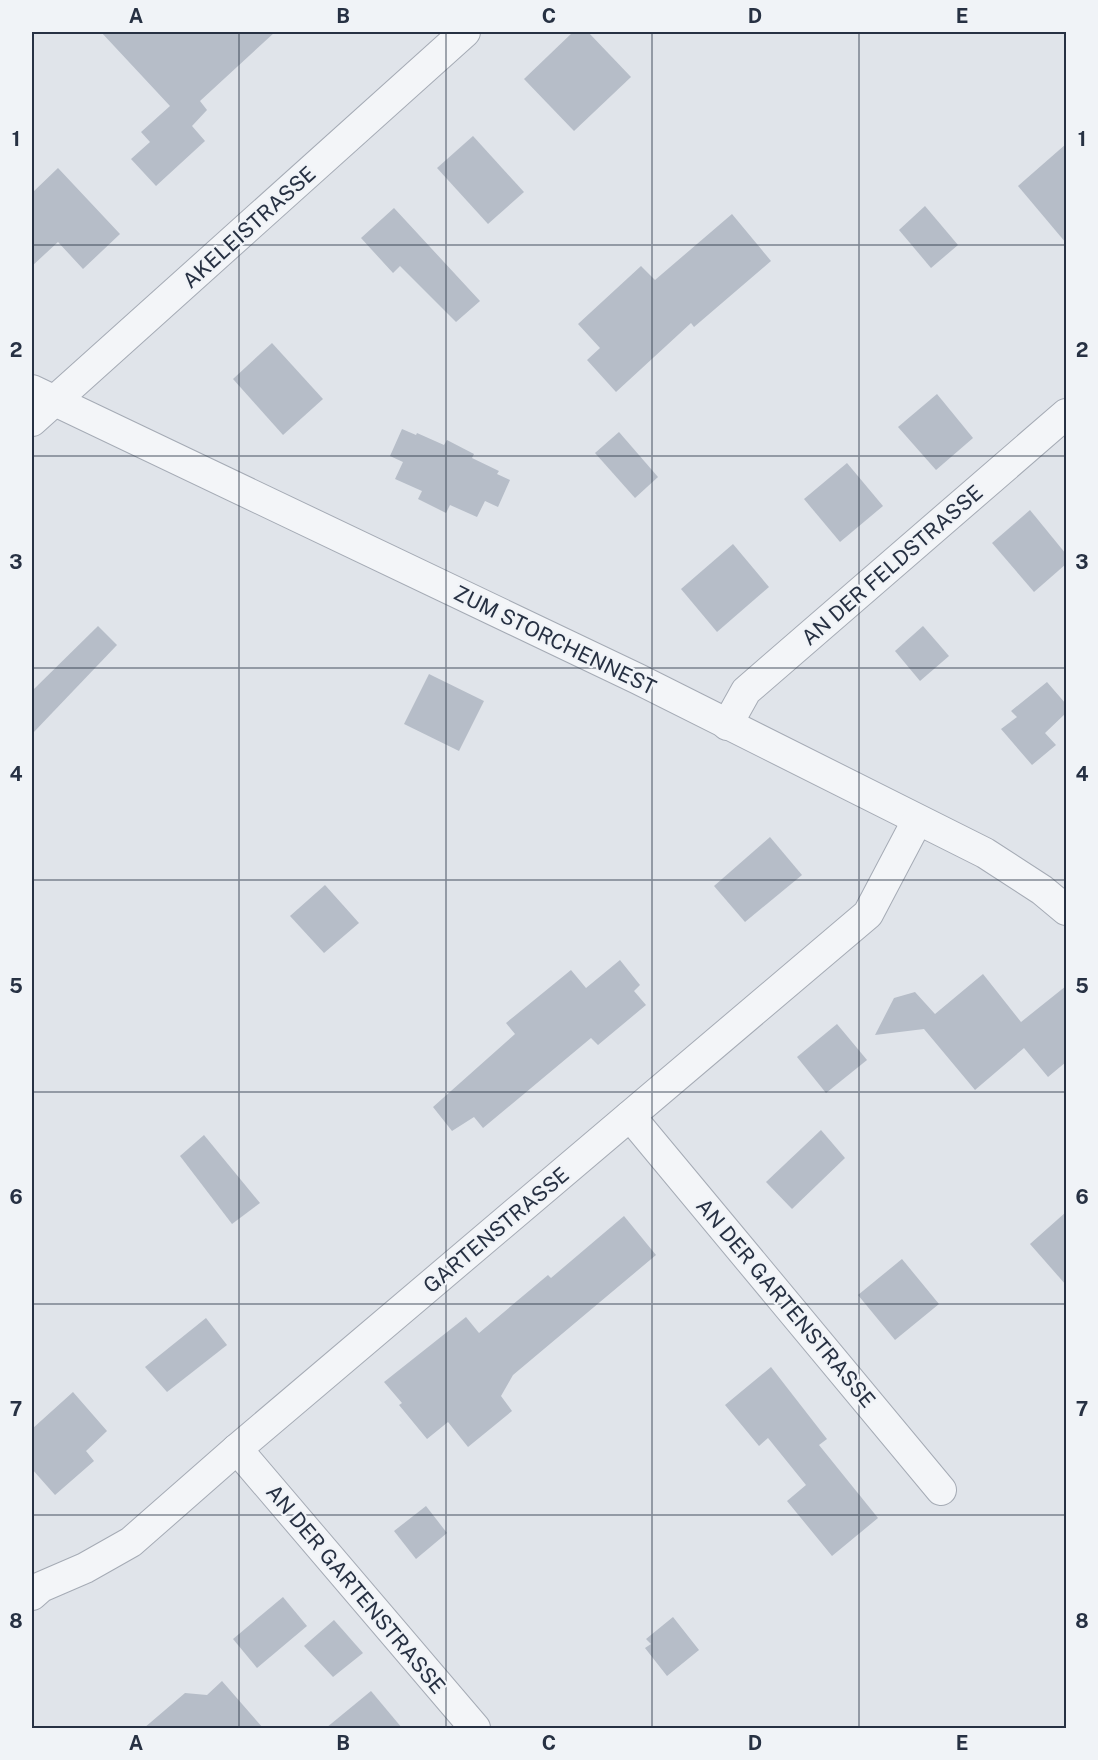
<svg xmlns="http://www.w3.org/2000/svg" width="1098" height="1760" font-family="'Public Sans',sans-serif">
  <style>
    .building { fill: #b6bdc8 }
    .lines { fill: none; stroke-linecap: round; stroke-linejoin: round }
    .minor-casing { stroke: #a5abb5; stroke-width: 32 }
    .minor { stroke: #f3f5f8; stroke-width: 30 }
    .grid { fill: none; stroke: #273143; stroke-width: 1.5; stroke-opacity: 0.55 }
    .labels { text-anchor: middle; dominant-baseline: central; stroke-width: 4.5; stroke-linejoin: round; paint-order: stroke }
    .street-label { font-size: 21px; fill: #273143; stroke: #f0f3f7 }
    .neatline { fill: none; stroke: #273143; stroke-width: 2 }
    .grid-label { font-size: 20px; text-anchor: middle; font-weight: bold; fill: #273143 }
  </style>
  <rect width="100%" height="100%" fill="#e0e4ea"/>
  <g class="building">
    <path d="M101,32H275L200,101L207,110L192,126L205,141L156,186L131,159L150,142L141,132L170,106Z"/>
    <path d="M573,32H588L631,77L574,131L524,79Z"/>
    <path d="M473,136L524,192L488,224L437,168Z"/>
    <path d="M1066,144V243L1018,186Z"/>
    <path d="M58,168L120,234L83,269L58,242L32,266V193Z"/>
    <path d="M925,206L958,245L931,268L899,230Z"/>
    <path d="M394,208L480,301L456,322L400,266L393,273L361,238Z"/>
    <path d="M732,214L771,261L694,327L691,323L616,392L587,360L600,348L578,324L641,266L655,280Z"/>
    <path d="M272,343L323,399L283,435L233,379Z"/>
    <path d="M937,394L973,438L936,470L898,427Z"/>
    <path d="M402,429L416,435L417,433L444,445L447,440L474,454L472,458L499,471L497,474L510,480L498,507L485,501L477,517L450,505L446,513L418,499L422,491L395,479L403,462L390,456Z"/>
    <path d="M619,432L658,477L635,498L595,453Z"/>
    <path d="M847,463L883,506L840,542L804,499Z"/>
    <path d="M1030,510L1066,554V564L1034,592L992,543Z"/>
    <path d="M733,544L769,587L717,632L681,589Z"/>
    <path d="M98,626L117,645L32,734V691Z"/>
    <path d="M923,626L949,656L920,681L895,651Z"/>
    <path d="M429,674L484,701L459,751L404,724Z"/>
    <path d="M1047,682L1066,704V713L1045,733L1056,745L1032,765L1001,729L1017,717L1011,711Z"/>
    <path d="M770,837L802,875L745,922L714,886Z"/>
    <path d="M325,885L359,923L324,953L290,916Z"/>
    <path d="M620,960L640,985L634,991L646,1005L598,1045L591,1038L483,1128L474,1117L452,1131L433,1107L515,1034L506,1023L571,970L586,988Z"/>
    <path d="M983,974L1021,1022L1066,986V1062L1048,1077L1024,1048L975,1090L924,1029L875,1035L894,998L915,992L935,1014Z"/>
    <path d="M837,1024L867,1060L826,1093L797,1057Z"/>
    <path d="M821,1130L845,1158L792,1209L766,1182Z"/>
    <path d="M204,1135L260,1203L232,1224L180,1156Z"/>
    <path d="M1066,1212V1285L1030,1244Z"/>
    <path d="M624,1216L656,1255L513,1375L501,1396L512,1411L468,1447L448,1422L427,1439L399,1405L402,1403L384,1382L466,1317L479,1333L548,1275L551,1278Z"/>
    <path d="M902,1259L939,1304L895,1340L858,1295Z"/>
    <path d="M206,1318L227,1345L167,1392L145,1367Z"/>
    <path d="M771,1367L827,1439L819,1445L878,1518L832,1556L787,1501L806,1485L768,1438L759,1446L725,1405Z"/>
    <path d="M73,1392L107,1431L86,1451L94,1461L55,1495L32,1469V1429Z"/>
    <path d="M426,1506L447,1533L416,1559L394,1531Z"/>
    <path d="M283,1597L307,1626L257,1668L233,1639Z"/>
    <path d="M673,1617L699,1650L667,1676L645,1648L651,1644L646,1639Z"/>
    <path d="M334,1620L363,1653L333,1677L304,1646Z"/>
    <path d="M222,1681L263,1728H144L185,1693L207,1695Z"/>
    <path d="M371,1691L402,1728H326Z"/>
  </g>
  <g class="lines">
    <defs>
      <g id="minor">
        <path d="M32,390L638,679L985,853L1042,890L1066,910"/>
        <path d="M32,421L465,32"/>
        <path d="M727,725L746,691L1066,414"/>
        <path d="M630,1116L941,1490"/>
        <path d="M237,1449L475,1728"/>
        <path d="M32,1595L41,1587L85,1568L131,1542L237,1449L868,914L917,821"/>
      </g>
    </defs>
    <use href="#minor" class="minor-casing"/>
    <use href="#minor" class="minor"/>
  </g>
  <path class="grid" d="M239,32V1728M446,32V1728M652,32V1728M859,32V1728M32,245H1066M32,456H1066M32,668H1066M32,880H1066M32,1092H1066M32,1304H1066M32,1515H1066"/>
  <g class="labels">
    <g class="street-label">
      <text transform="translate(249 227) rotate(-42)">AKELEISTRASSE</text>
      <text transform="translate(892 565) rotate(-41)">AN DER FELDSTRASSE</text>
      <text transform="translate(555 640) rotate(26)">ZUM STORCHENNEST</text>
      <text transform="translate(496 1230) rotate(-40)">GARTENSTRASSE</text>
      <text transform="translate(786 1303) rotate(50)">AN DER GARTENSTRASSE</text>
      <text transform="translate(356 1589) rotate(50)">AN DER GARTENSTRASSE</text>
    </g>
  </g>
  <rect width="1098" height="1760" fill="none" stroke="#f0f3f7" stroke-width="66"/>
  <rect x="33" y="33" width="1032" height="1694" class="neatline"/>
  <g class="grid-label">
    <text x="136" y="23">A</text>
    <text x="343" y="23">B</text>
    <text x="549" y="23">C</text>
    <text x="755" y="23">D</text>
    <text x="962" y="23">E</text>
    <text x="16" y="146">1</text>
    <text x="1082" y="146">1</text>
    <text x="16" y="357">2</text>
    <text x="1082" y="357">2</text>
    <text x="16" y="569">3</text>
    <text x="1082" y="569">3</text>
    <text x="16" y="781">4</text>
    <text x="1082" y="781">4</text>
    <text x="16" y="993">5</text>
    <text x="1082" y="993">5</text>
    <text x="16" y="1204">6</text>
    <text x="1082" y="1204">6</text>
    <text x="16" y="1416">7</text>
    <text x="1082" y="1416">7</text>
    <text x="16" y="1628">8</text>
    <text x="1082" y="1628">8</text>
    <text x="136" y="1750">A</text>
    <text x="343" y="1750">B</text>
    <text x="549" y="1750">C</text>
    <text x="755" y="1750">D</text>
    <text x="962" y="1750">E</text>
  </g>
</svg>
